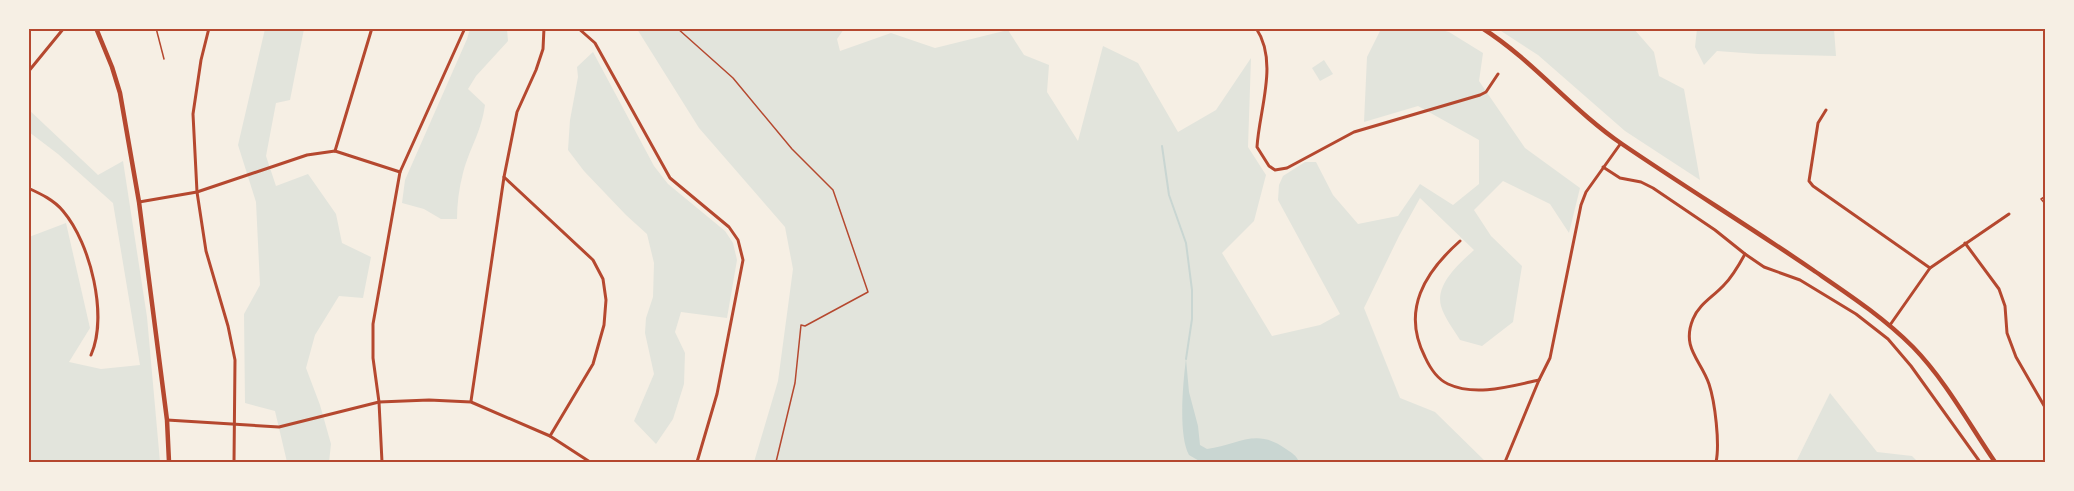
<svg xmlns="http://www.w3.org/2000/svg" width="2074" height="491" font-family="'Playfair Display',serif">
  <style>
    .green { fill: #e2e4dc }
    .water { fill: #c9d6d2 }
    .lines { fill: none; stroke-linecap: round; stroke-linejoin: round }
    .stream { stroke: #c9d6d2; stroke-width: 2 }
    .path { stroke: #b5482f; stroke-width: 1.5 }
    .service { stroke: #b5482f; stroke-width: 1.5 }
    .minor { stroke: #b5482f; stroke-width: 3 }
    .tertiary { stroke: #b5482f; stroke-width: 4.5 }
    .secondary { stroke: #b5482f; stroke-width: 4.5 }
    .neatline { fill: none; stroke: #b5482f; stroke-width: 2 }
  </style>
  <rect width="100%" height="100%" fill="#f6efe4"/>
  <g class="green">
    <path d="M265,29H304L290,100L276,103L266,156L276,186L308,174L336,214L342,243L371,257L363,298L339,296L315,335L306,368L320,405L331,444L329,462H287L275,411L245,403L244,314L260,285L256,202L238,145Z"/>
    <path d="M470,29H507L508,41L476,76L468,89L485,105C481,133 470,147 463,173C459,188 457,204 457,219H441L424,209L402,203L405,180L467,39Z"/>
    <path d="M637,29H844L837,39L840,51L891,33L935,48L1008,30L1024,55L1049,65L1047,92L1078,141L1103,46L1138,63L1178,132L1216,110L1251,58L1248,147L1266,175L1254,221L1222,253L1272,336L1320,325L1340,314L1278,200L1279,185L1283,176L1305,162H1316L1333,195L1358,224L1398,216L1420,184L1453,205L1479,184V140L1418,106L1364,122L1367,57L1381,29H1438L1449,32L1483,53L1479,81L1525,148L1580,188L1569,233L1550,204L1503,181L1474,210L1491,236L1522,266L1513,322L1482,346L1460,340C1454,330 1444,317 1441,306C1435,284 1460,263 1474,250L1420,198L1399,236L1364,308L1400,398L1435,412L1486,462H754L778,381L793,269L785,227L699,128Z"/>
    <path d="M1498,29H1634L1654,52L1659,76L1684,89L1700,180L1625,131L1538,55Z"/>
    <path d="M1697,29H1834L1836,56L1758,54L1717,51L1704,65L1695,47Z"/>
    <path d="M593,52L654,166L668,184L725,231L733,243L737,260L727,318L681,312L675,332L685,353L684,384L673,419L656,444L634,421L654,374L645,333L646,318L653,297L654,263L647,234L626,215L584,171L568,150L570,120L578,77L577,67Z"/>
    <path d="M1324,60L1333,74L1320,81L1312,68Z"/>
    <path d="M28,109L98,175L123,161L147,317L160,462H29V237L66,223L90,328L69,362L101,369L140,365L113,203L58,154L29,132Z"/>
    <path d="M1830,393L1877,452L1912,456L1918,462H1796Z"/>
  </g>
  <path class="water" d="M1186,359L1189,392L1198,426L1200,445L1207,449C1238,445 1256,427 1286,449C1292,453 1296,455 1299,462H1201L1189,455C1178,435 1183,382 1186,359Z"/>
  <g class="lines">
    <path class="stream" d="M1162,146L1169,195L1186,243L1192,290V319L1186,359"/>
    <g class="path">
      <path d="M677,28L733,78L792,149L833,190L868,292L805,326L801,325L795,383L776,462"/>
      <path d="M2046,196L2041,199L2046,205"/>
    </g>
    <path class="service" d="M156,28L164,59"/>
    <g class="minor">
      <path d="M209,28L201,60L193,114L197,192L206,251L228,326L235,360L234,462"/>
      <path d="M544,28L543,49L536,70L517,112L504,177L593,260L603,279L606,300L604,325L593,364L550,436"/>
      <path d="M578,28L595,43L670,178L729,227L738,240L743,260L717,394L697,462"/>
      <path d="M1256,28C1279,62 1259,110 1257,147L1269,166L1275,170L1287,168L1354,132L1480,95L1486,92L1498,74"/>
      <path d="M28,72L64,28"/>
      <path d="M1826,110L1818,123L1809,181L1813,186L1930,268"/>
      <path d="M335,151L372,28"/>
      <path d="M1603,167L1620,178L1641,182L1653,188L1715,230L1745,254C1739,265 1733,276 1724,285C1713,297 1699,304 1693,319C1681,348 1701,360 1709,384C1715,402 1720,444 1716,462"/>
      <path d="M28,188C41,194 54,200 63,211C91,244 108,316 91,355"/>
      <path d="M139,202L197,192L307,155L335,151L400,172"/>
      <path d="M1460,241C1425,272 1401,310 1425,357C1430,368 1437,379 1448,384C1476,397 1511,386 1539,380"/>
      <path d="M1965,243L1999,289L2005,306L2007,333L2016,357L2046,409"/>
      <path d="M1745,254L1764,267L1800,280L1856,314L1888,339L1911,366L1980,462"/>
      <path d="M1890,325L1930,268L2009,214"/>
      <path d="M471,401L504,177"/>
      <path d="M167,420L279,427L379,402L429,400L471,402L550,436L590,462"/>
      <path d="M382,462L379,402L373,358V324L400,172L465,28"/>
      <path d="M1505,462L1539,380L1550,358L1581,205L1586,192L1621,143"/>
    </g>
    <path class="tertiary" d="M96,28L112,67L120,93L139,202L167,420L169,462"/>
    <path class="secondary" d="M1482,28C1534,61 1572,110 1622,144C1685,187 1750,227 1813,270C1848,294 1883,317 1913,347C1946,381 1969,424 1995,462"/>
  </g>
  <rect width="2074" height="491" fill="none" stroke="#f6efe4" stroke-width="60"/>
  <rect x="30" y="30" width="2014" height="431" class="neatline"/>
</svg>
